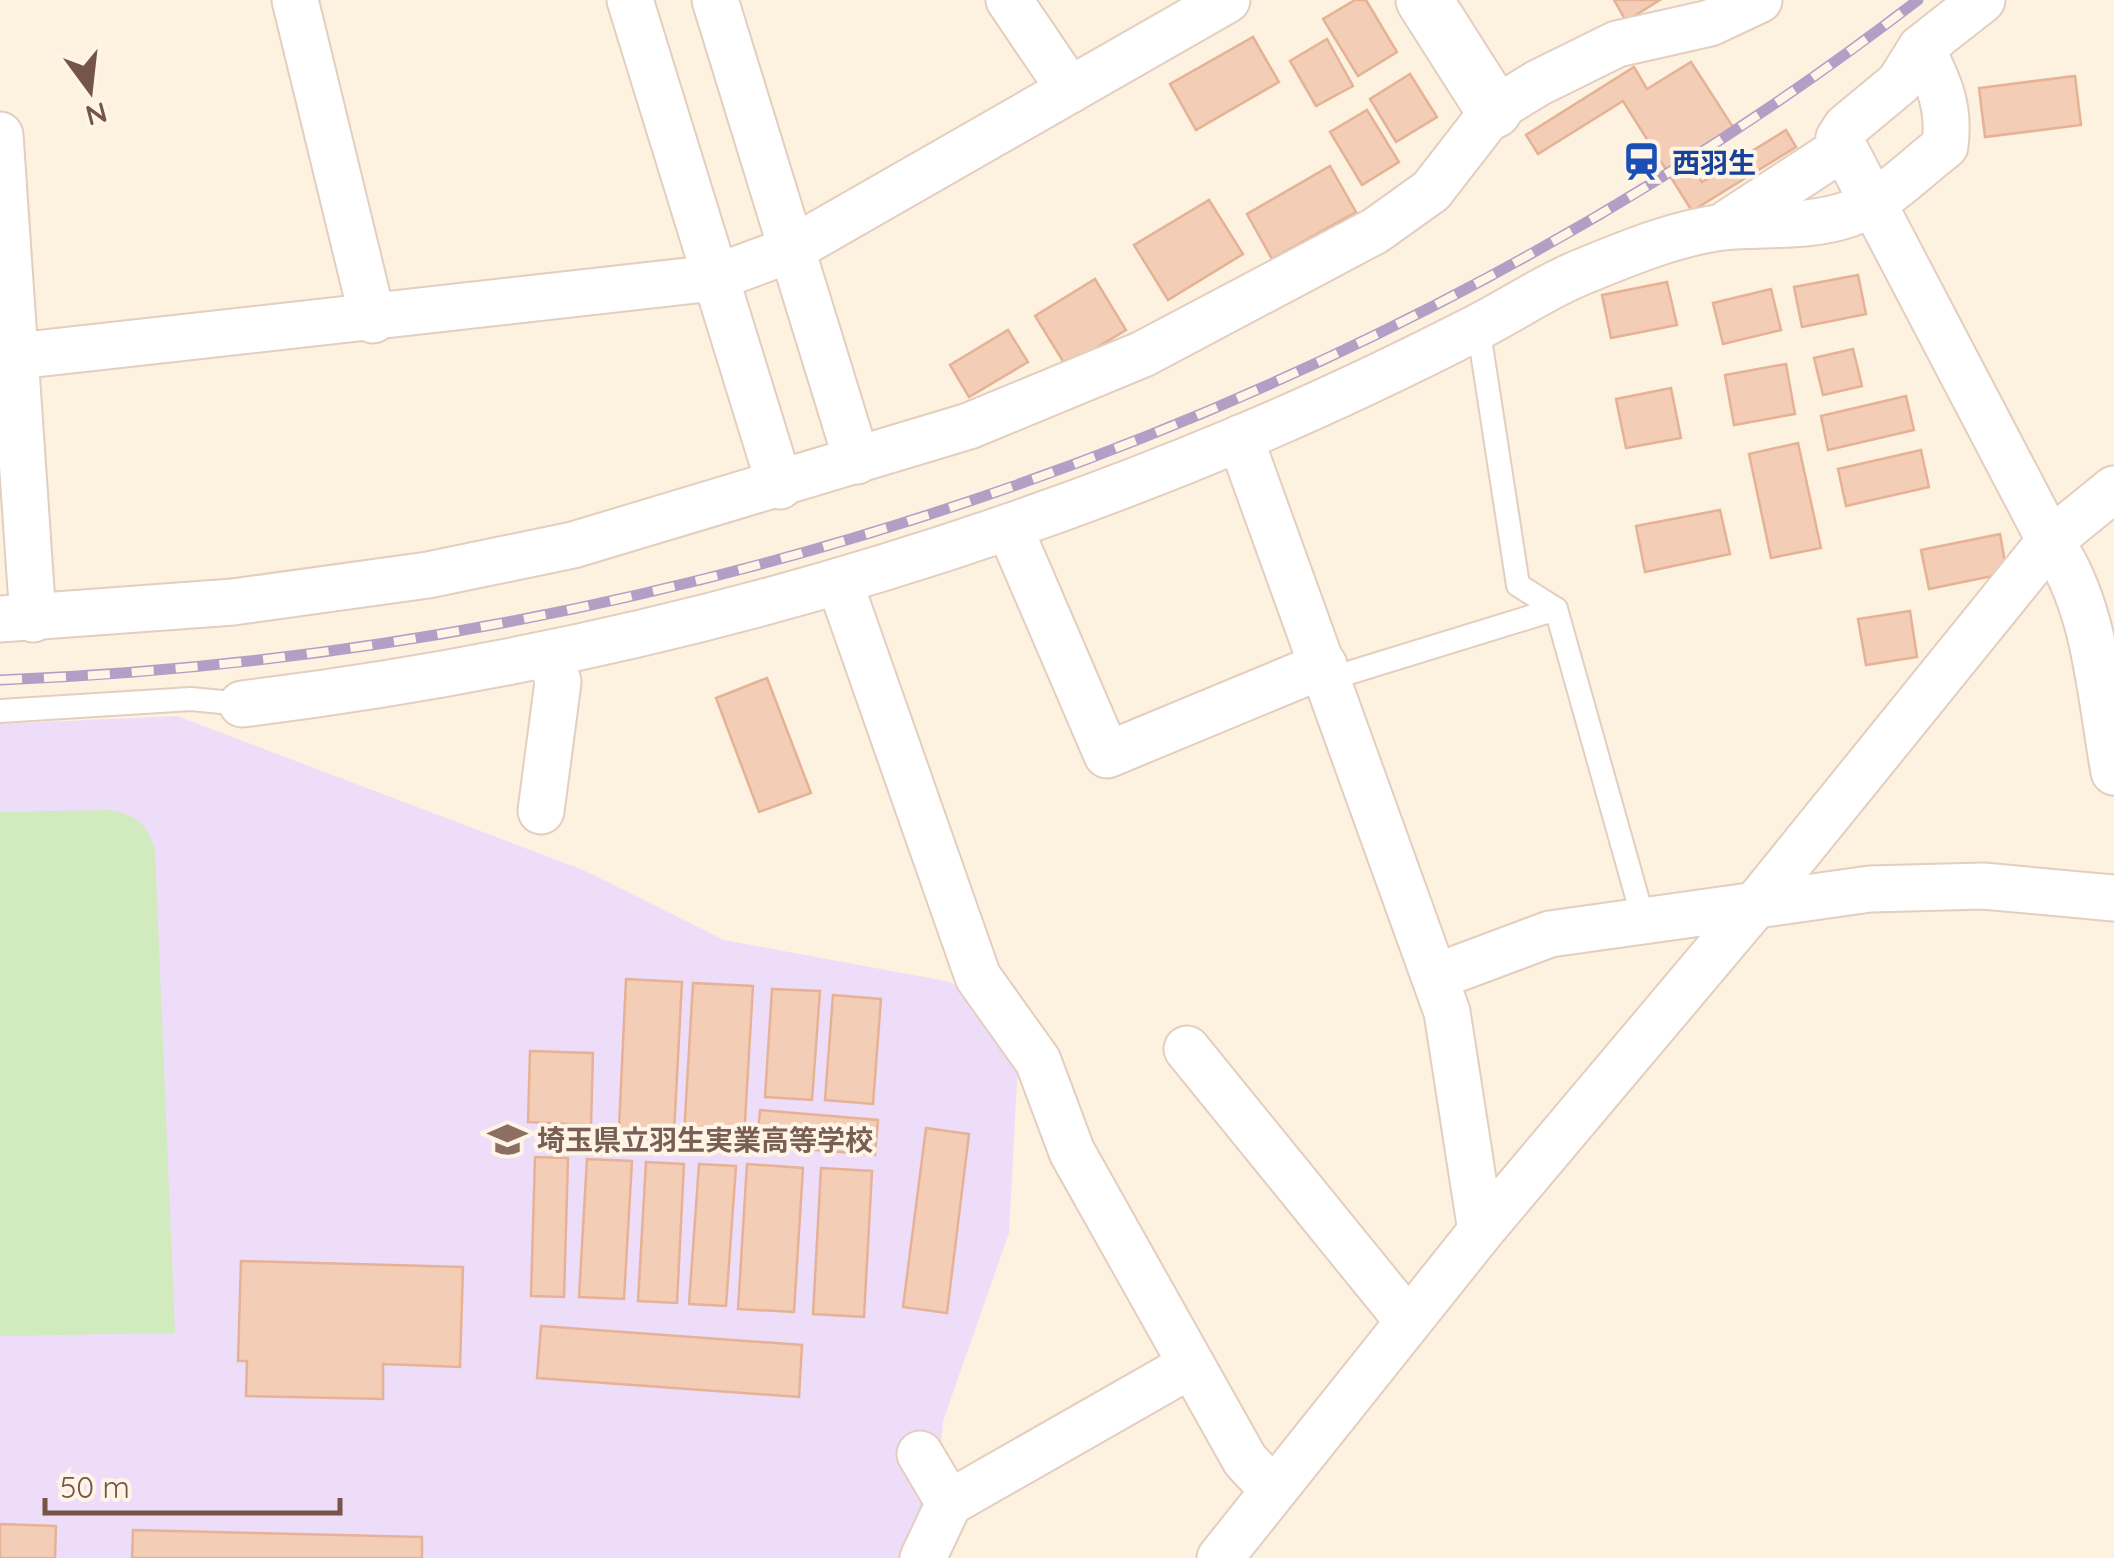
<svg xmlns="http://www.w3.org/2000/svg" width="2114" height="1558" font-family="Quicksand,'Noto Sans JP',sans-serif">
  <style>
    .education { fill: #eeddf9 }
    .green { fill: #d1eabe }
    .building { fill: #f3cdb6; stroke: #e6b296; stroke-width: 2.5 }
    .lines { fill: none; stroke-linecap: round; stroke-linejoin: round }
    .service-casing { stroke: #e3cebf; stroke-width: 26 }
    .minor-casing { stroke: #e3cebf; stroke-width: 49 }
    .tertiary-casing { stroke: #e3cebf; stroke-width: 59 }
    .service { stroke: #fff; stroke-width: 22 }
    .minor { stroke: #fff; stroke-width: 45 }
    .tertiary { stroke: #fff; stroke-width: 55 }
    .rail-casing { stroke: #b39fc6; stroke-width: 11 }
    .rail { stroke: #fff5e7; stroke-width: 8; stroke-dasharray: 22; stroke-linecap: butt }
    .labels { text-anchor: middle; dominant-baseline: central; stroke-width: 8; stroke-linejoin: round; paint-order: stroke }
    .transit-label { font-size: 28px; font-weight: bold; fill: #164399; stroke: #fff5e7; text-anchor: start }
    .education-label { font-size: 28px; font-weight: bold; fill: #785e54; stroke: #fff5e7; text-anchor: start }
  </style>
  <rect width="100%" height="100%" fill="#fdf1e0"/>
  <path class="education" d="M177,716L583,870L724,940L951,982L1019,1044L1009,1233L943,1421L933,1558H0V724Z"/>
  <path class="green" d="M111,810C138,816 147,824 155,851L175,1333L0,1336V812Z"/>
  <g class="building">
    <path d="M1355,0H1366L1397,52L1358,76L1323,19Z"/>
    <path d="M1614,0H1660L1626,21Z"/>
    <path d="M1253,37L1279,82L1196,130L1170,84Z"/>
    <path d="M1327,39L1353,86L1316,106L1290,61Z"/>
    <path d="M1691,62L1733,127L1686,157L1702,182L1786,130L1796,147L1692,211L1623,101L1538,154L1526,135L1634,67L1647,89Z"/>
    <path d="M1410,74L1437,117L1396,142L1370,99Z"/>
    <path d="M2075,76L2081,125L1985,137L1979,88Z"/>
    <path d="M1367,110L1399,162L1362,185L1330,132Z"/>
    <path d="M1330,166L1356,212L1272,259L1247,214Z"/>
    <path d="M1209,200L1243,254L1168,300L1134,245Z"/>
    <path d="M1858,275L1866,314L1802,327L1794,287Z"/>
    <path d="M1095,279L1126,330L1066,366L1035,316Z"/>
    <path d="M1667,282L1677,325L1611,338L1602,295Z"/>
    <path d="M1771,289L1781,330L1723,344L1713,303Z"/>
    <path d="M1008,330L1028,362L969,397L950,365Z"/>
    <path d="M1853,349L1862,386L1823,395L1814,358Z"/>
    <path d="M1786,364L1795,414L1734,425L1725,375Z"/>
    <path d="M1671,388L1681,438L1626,448L1616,399Z"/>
    <path d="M1906,396L1914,430L1828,450L1821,416Z"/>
    <path d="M1798,443L1821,548L1771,558L1749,454Z"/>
    <path d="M1921,450L1929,487L1846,506L1838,469Z"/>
    <path d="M1720,510L1730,554L1645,572L1636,526Z"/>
    <path d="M2000,534L2007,573L1929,589L1921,550Z"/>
    <path d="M1910,611L1917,657L1866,665L1858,619Z"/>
    <path d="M767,678L811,793L759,812L716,698Z"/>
    <path d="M626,979L682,982L674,1132L619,1128Z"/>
    <path d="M693,983L753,986L744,1138L684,1134Z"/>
    <path d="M772,989L820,991L812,1100L765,1097Z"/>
    <path d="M833,995L881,999L873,1104L825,1100Z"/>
    <path d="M530,1051L593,1053L591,1125L528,1122Z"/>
    <path d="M760,1110L878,1120L875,1155L757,1145Z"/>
    <path d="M926,1128L969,1134L947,1313L903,1307Z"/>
    <path d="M535,1157L568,1158L564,1297L531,1296Z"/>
    <path d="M587,1159L632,1161L624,1299L579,1297Z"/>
    <path d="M646,1162L684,1164L677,1303L638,1301Z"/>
    <path d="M699,1164L736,1166L726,1306L689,1304Z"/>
    <path d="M747,1164L803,1168L794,1312L738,1309Z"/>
    <path d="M821,1168L872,1171L864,1317L813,1314Z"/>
    <path d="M241,1261L463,1267L460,1367L383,1364V1399L246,1396L247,1361H238Z"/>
    <path d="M541,1326L802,1345L799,1397L537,1378Z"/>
    <path d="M0,1524L56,1526L55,1558H0Z"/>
    <path d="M133,1530L422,1537V1558H132Z"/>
  </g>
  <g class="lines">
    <defs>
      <g id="service">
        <path d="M1478,326L1518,585L1556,609"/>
        <path d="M1329,679L1556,609L1644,922"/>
        <path d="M0,711L191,699L242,704"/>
      </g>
      <g id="minor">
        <path d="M295,0L373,320"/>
        <path d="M630,0L780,486"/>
        <path d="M715,0L857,461"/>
        <path d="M1009,0L1070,90"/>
        <path d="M1982,0L1921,48L1899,83L1846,127L1839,138L2050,541C2096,604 2100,696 2114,772"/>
        <path d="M0,135L33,619"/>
        <path d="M1729,222L1841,149"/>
        <path d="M0,358L714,278L792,249L1227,0"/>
        <path d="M1240,438L1447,1012L1481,1231"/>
        <path d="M1009,527L1107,755L1324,665"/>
        <path d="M839,581L978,977L1038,1061L1072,1152L1245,1460L1272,1489"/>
        <path d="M0,619L233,602L428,575L573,545L969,426L1143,354L1375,231L1431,191L1494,110L1538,83L1617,44L1710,23L1759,0"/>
        <path d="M242,704C586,662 922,572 1241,438C1322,404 1402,366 1480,326C1515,308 1548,285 1584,271C1628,253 1676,233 1723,227C1764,223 1810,228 1849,214C1884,202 1916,168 1945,146C1950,106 1939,83 1921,48"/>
        <path d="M541,811L558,682L551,656"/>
        <path d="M1435,977L1550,934L1870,889L1983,886L2114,898"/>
        <path d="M1187,1049L1408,1321"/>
        <path d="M920,1454L949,1503L1191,1365"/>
        <path d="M923,1558L949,1503"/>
        <path d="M1220,1558L1481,1231L1753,908L2050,541L2114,489"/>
      </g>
      <path id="tertiary" d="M1424,0L1494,110"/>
    </defs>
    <use href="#service" class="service-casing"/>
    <use href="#minor" class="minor-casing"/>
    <use href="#tertiary" class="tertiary-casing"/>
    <use href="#service" class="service"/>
    <use href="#minor" class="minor"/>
    <use href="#tertiary" class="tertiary"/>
    <defs>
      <path id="rail" d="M0,680C685,653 1374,418 1918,0"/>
    </defs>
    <use href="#rail" class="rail-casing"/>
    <use href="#rail" class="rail"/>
  </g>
  <defs>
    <symbol id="station-bare" viewBox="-9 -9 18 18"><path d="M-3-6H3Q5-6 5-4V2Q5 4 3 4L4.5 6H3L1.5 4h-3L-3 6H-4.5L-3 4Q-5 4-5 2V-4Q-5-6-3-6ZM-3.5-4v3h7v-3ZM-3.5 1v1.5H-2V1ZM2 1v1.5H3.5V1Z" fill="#1a4fb4" stroke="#fff5e7" stroke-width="2.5" paint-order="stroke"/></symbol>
    <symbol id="school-bare" viewBox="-9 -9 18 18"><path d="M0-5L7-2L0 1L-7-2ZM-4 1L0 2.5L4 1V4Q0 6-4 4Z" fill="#8d6e63" stroke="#fff5e7" stroke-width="2.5" paint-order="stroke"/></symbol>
  </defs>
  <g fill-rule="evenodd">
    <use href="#station-bare" x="1614" y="134" width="55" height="55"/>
    <use href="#school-bare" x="480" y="1112" width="55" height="55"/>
  </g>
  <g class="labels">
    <g class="transit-label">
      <text x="1672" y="162">西羽生</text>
    </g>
    <g class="education-label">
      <text x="537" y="1139">埼玉県立羽生実業高等学校</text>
    </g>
  </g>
  <g transform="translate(90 90) rotate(165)" stroke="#fff5e7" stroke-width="8" paint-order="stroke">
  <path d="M0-8L18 38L0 25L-18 38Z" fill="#745547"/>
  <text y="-15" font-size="28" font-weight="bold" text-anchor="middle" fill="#745547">N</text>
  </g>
  <path d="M45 1498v15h295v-15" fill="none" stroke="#745547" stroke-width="5"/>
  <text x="60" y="1498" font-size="30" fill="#745547" stroke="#fff5e7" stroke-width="8" paint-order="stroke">50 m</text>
</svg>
